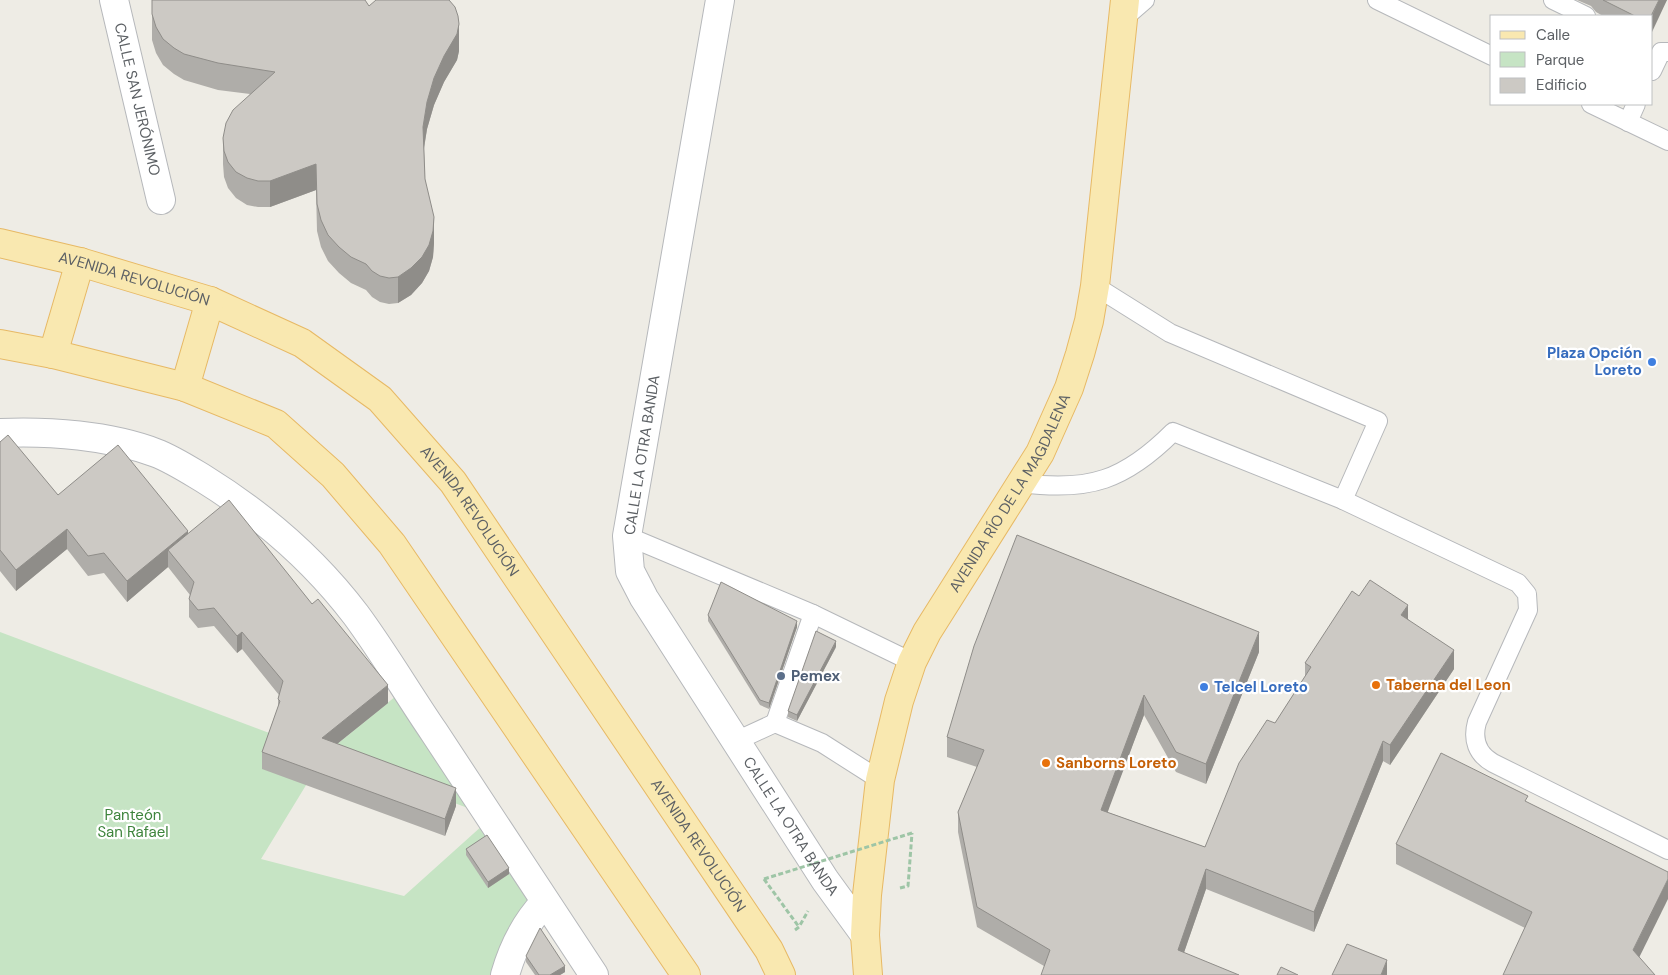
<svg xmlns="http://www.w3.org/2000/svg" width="1668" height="975" font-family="'DM Sans',sans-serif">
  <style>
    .green { fill: #c6e4c4 }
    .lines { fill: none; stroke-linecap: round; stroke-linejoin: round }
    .service-casing { stroke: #b6b8bb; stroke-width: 20 }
    .minor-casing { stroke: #b6b8bb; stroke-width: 30 }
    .primary-casing { stroke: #e7b965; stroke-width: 30 }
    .path { stroke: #9ec5a6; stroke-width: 3; stroke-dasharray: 5 2.5; stroke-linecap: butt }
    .service { stroke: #fff; stroke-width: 18 }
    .minor { stroke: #fff; stroke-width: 28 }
    .primary { stroke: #f9e8b0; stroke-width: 28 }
    .path-bridge { stroke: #9ec5a6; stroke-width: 3; stroke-dasharray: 5 2.5; stroke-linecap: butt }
    .wall { fill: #afada9 }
    .shaded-wall { fill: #8f8d89 }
    .building { fill: #ccc9c4; stroke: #8f8d89 }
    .shop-dot { fill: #3f7fe0; stroke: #fff; stroke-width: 2 }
    .service-dot { fill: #5c6f8a; stroke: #fff; stroke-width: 2 }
    .food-dot { fill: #e8710a; stroke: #fff; stroke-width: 2 }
    .labels { text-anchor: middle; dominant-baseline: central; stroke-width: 4.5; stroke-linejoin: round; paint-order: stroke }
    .street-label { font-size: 15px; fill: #5d6165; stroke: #fff }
    .shop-label { font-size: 15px; font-weight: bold; fill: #366cbe; stroke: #fff; text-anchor: end }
    .service-label { font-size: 15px; font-weight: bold; fill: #4e5e75; stroke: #fff; text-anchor: start }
    .food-label { font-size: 15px; font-weight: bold; fill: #c56008; stroke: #fff; text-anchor: start }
    .park-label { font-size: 15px; fill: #3e843c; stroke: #fff }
  </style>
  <rect width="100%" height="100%" fill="#eeece5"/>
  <path class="green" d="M0,632L325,754L396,696L473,810L325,754L261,859L404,896L483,825L492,838L488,887L513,871L532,899L497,975H0Z"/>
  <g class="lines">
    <defs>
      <g id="service">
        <path d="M1377,0L1492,56"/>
        <path d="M1553,0L1586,16"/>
        <path d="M1123,19L1145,0"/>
        <path d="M1652,71L1661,52H1668"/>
        <path d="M1591,104L1668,141"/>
        <path d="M1628,122L1636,104"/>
        <path d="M1095,286L1170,333L1378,421L1343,500"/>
        <path d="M1022,483C1089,492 1125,480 1173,432L1343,500L1518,583L1527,594L1528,610L1477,722C1472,740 1477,754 1493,763L1668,850"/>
        <path d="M627,536L813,614L775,723"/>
        <path d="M813,614L912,662"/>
        <path d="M736,741L775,723L822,743L880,780"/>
      </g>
      <g id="minor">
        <path id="s1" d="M114,0L161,200"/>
        <path id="s2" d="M720,0L627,536L630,571L644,598L825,880L865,935"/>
        <path d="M0,433C49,431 109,435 156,453C172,459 189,470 204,479C262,515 315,561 356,615C384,653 408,694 434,732C488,813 540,894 594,975"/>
        <path d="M505,975C513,947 525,923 545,902"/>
      </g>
      <g id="primary">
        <path id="s3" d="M0,243L80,262L210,301L302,343L380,399L453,482L769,950L781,975"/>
        <path d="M0,344L53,354L185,387L276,424L333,475L392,544L686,975"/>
        <path d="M53,354L80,262"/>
        <path d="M185,387L210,301"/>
        <path id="s4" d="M868,975L865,935L867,895L880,780L899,701L912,662L927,632L1040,453L1069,388L1080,354L1089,321L1095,286L1125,0"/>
      </g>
    </defs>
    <use href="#service" class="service-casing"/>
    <use href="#minor" class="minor-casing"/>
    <use href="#primary" class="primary-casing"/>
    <g class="path">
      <path d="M764,879L799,927"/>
      <path d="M900,888L908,886L912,833"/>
      <path d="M795,930L799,927L808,911"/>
    </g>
    <use href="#service" class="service"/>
    <use href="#minor" class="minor"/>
    <use href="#primary" class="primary"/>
    <path class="path-bridge" d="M764,879L912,833"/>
  </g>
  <g class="wall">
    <path d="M152,0L369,6L459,51L457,60L444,82L434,105L427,129L424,149L425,179L434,243L433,257L429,271L422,283L411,295L398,303L389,304L380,302L372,297L366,290L351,283L339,273L328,261L321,247L317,231L316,190L270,207H258L247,205L236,198L228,188L224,177L223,164V138L250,94L218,90L184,80L174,74L163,65L156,53L152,40Z"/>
    <path d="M1577,0H1667L1652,16H1603L1596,12L1591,6Z"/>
    <path d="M0,442L58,495L188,534L388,703L337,744L456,806L445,836L262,769V752L278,707V699L279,695L242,649L237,653L214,626L198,628L189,617V599L190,595L168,567L127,602L104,573L88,576L67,549L16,591L0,571Z"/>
    <path d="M1359,596L1408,619L1454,669L1390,765L1383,761L1314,932L1206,889L1184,952L1044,966L977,927L958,832V812L977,767L947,757V737L1259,652L1206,784L1176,772L1144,715L1107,812L1205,847L1275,723L1305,677V663Z"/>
    <path d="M708,615L797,627L769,709L760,705L708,621Z"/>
    <path d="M836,647L797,721L788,717V711Z"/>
    <path d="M1528,803L1639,957L1525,928L1396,864V844Z"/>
    <path d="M466,849L509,874L488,888L466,855Z"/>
    <path d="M526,956L565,972L560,975H535L526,962Z"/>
  </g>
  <g class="shaded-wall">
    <path d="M1659,0H1667L1652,32V16Z"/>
    <path d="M459,24V51L457,60L444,82L434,105L427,129L423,153V127L427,102L434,78L444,56Z"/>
    <path d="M316,164V190L270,207V181Z"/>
    <path d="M434,217V243L433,257L429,271L422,283L411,295L398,303V277Z"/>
    <path d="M67,529V549L16,591V570Z"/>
    <path d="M188,531V551L168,550V567L127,602V581Z"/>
    <path d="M1408,605V625L1401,615Z"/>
    <path d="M797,621V627L769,709V703Z"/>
    <path d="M242,632V649L237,653V636Z"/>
    <path d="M1259,632V652L1206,784V764Z"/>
    <path d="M836,641V647L797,721V715Z"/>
    <path d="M1454,650V669L1390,765V745Z"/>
    <path d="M388,685V703L322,756V738Z"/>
    <path d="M1144,695V715L1101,830V810Z"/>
    <path d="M1383,741V761L1314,932V912Z"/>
    <path d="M456,788V806L445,836V819Z"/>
    <path d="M509,868V874L488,888V882Z"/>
    <path d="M1206,869V889L1178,970V950Z"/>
    <path d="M1668,879V899L1633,970V950Z"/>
    <path d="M1387,960V975H1381Z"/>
    <path d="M565,966V972L560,975H550Z"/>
  </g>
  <g class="building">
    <path d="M152,0H365L369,6L376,0H449L455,7L458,16L459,24L457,34L444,56L434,78L427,102L423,127L425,179L434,217L433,231L429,245L422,257L411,268L398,277L389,278L380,276L372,271L366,264L351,257L339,247L328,235L321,220L317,204L316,164L270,181H258L247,178L236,172L228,162L224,151L223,138L226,123L233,110L275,72L218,63L184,54L174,48L163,39L156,27L152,14Z"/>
    <path d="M1603,0H1659L1651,16H1635Z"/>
    <path d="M8,435L58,495L118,445L188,531L127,581L104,553L88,556L67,529L16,570L0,550V442Z"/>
    <path d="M229,500L312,604L318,599L388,685L322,738L456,788L445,819L262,752L280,701L278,699L283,681L242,632L237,636L214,608L198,610L189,599L194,582L168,550Z"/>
    <path d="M1017,535L1259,632L1206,764L1176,752L1144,695L1101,810L1205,847L1239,763L1267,720L1275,723L1311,667L1305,663L1352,591L1359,596L1370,580L1408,605L1401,615L1454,650L1390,745L1383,741L1314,912L1206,869L1178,950L1239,975H1041L1050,950L977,907L958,812L984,750L947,737L974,646Z"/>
    <path d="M721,582L797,621L769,703L760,700L708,615Z"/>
    <path d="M816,631L836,641L797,715L788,711Z"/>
    <path d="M1441,753L1528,796L1525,801L1668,872V879L1633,950L1655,975H1503L1532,912L1396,844Z"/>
    <path d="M487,835L509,868L488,882L466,849Z"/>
    <path d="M540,928L565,966L550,975H539L526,956Z"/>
    <path d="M1347,944L1387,960L1381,975H1332Z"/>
    <path d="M1281,967L1298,975H1277Z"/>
  </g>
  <g class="shop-dot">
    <circle cx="1652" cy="362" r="5"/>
    <circle cx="1204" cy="687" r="5"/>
  </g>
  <circle class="service-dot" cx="781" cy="676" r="5"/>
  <g class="food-dot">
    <circle cx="1376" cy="685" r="5"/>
    <circle cx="1046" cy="763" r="5"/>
  </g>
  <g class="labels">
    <g class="street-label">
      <text stroke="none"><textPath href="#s1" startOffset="102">CALLE SAN JERÓNIMO</textPath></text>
      <text stroke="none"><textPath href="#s3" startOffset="139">AVENIDA REVOLUCIÓN</textPath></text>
      <text transform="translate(642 455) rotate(-81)">CALLE LA OTRA BANDA</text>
      <text stroke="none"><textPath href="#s4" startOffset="514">AVENIDA RÍO DE LA MAGDALENA</textPath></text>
      <text stroke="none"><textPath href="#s3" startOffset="559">AVENIDA REVOLUCIÓN</textPath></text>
      <text stroke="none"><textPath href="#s2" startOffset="881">CALLE LA OTRA BANDA</textPath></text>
      <text stroke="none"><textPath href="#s3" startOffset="964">AVENIDA REVOLUCIÓN</textPath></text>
    </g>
    <g class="shop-label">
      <text x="1642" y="353">Plaza Opción<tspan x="1642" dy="17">Loreto</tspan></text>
      <text x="1214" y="687" text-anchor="start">Telcel Loreto</text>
    </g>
    <g class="service-label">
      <text x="791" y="676">Pemex</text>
    </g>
    <g class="food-label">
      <text x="1386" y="685">Taberna del Leon</text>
      <text x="1056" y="763">Sanborns Loreto</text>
    </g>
    <g class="park-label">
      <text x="133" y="815">Panteón<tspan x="133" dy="17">San Rafael</tspan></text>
    </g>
  </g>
  <rect x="1490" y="15" width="162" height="90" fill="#ffffff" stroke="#bec0c1"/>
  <rect x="1500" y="31" width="25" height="8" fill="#f9e8b0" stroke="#bec0c1"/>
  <text x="1536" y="40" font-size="15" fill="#5d6165">Calle</text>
  <rect x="1500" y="52" width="25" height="15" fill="#c6e4c4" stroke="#bec0c1"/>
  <text x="1536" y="65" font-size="15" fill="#5d6165">Parque</text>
  <rect x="1500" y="78" width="25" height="15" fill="#ccc9c4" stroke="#bec0c1"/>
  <text x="1536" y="90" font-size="15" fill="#5d6165">Edificio</text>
</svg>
